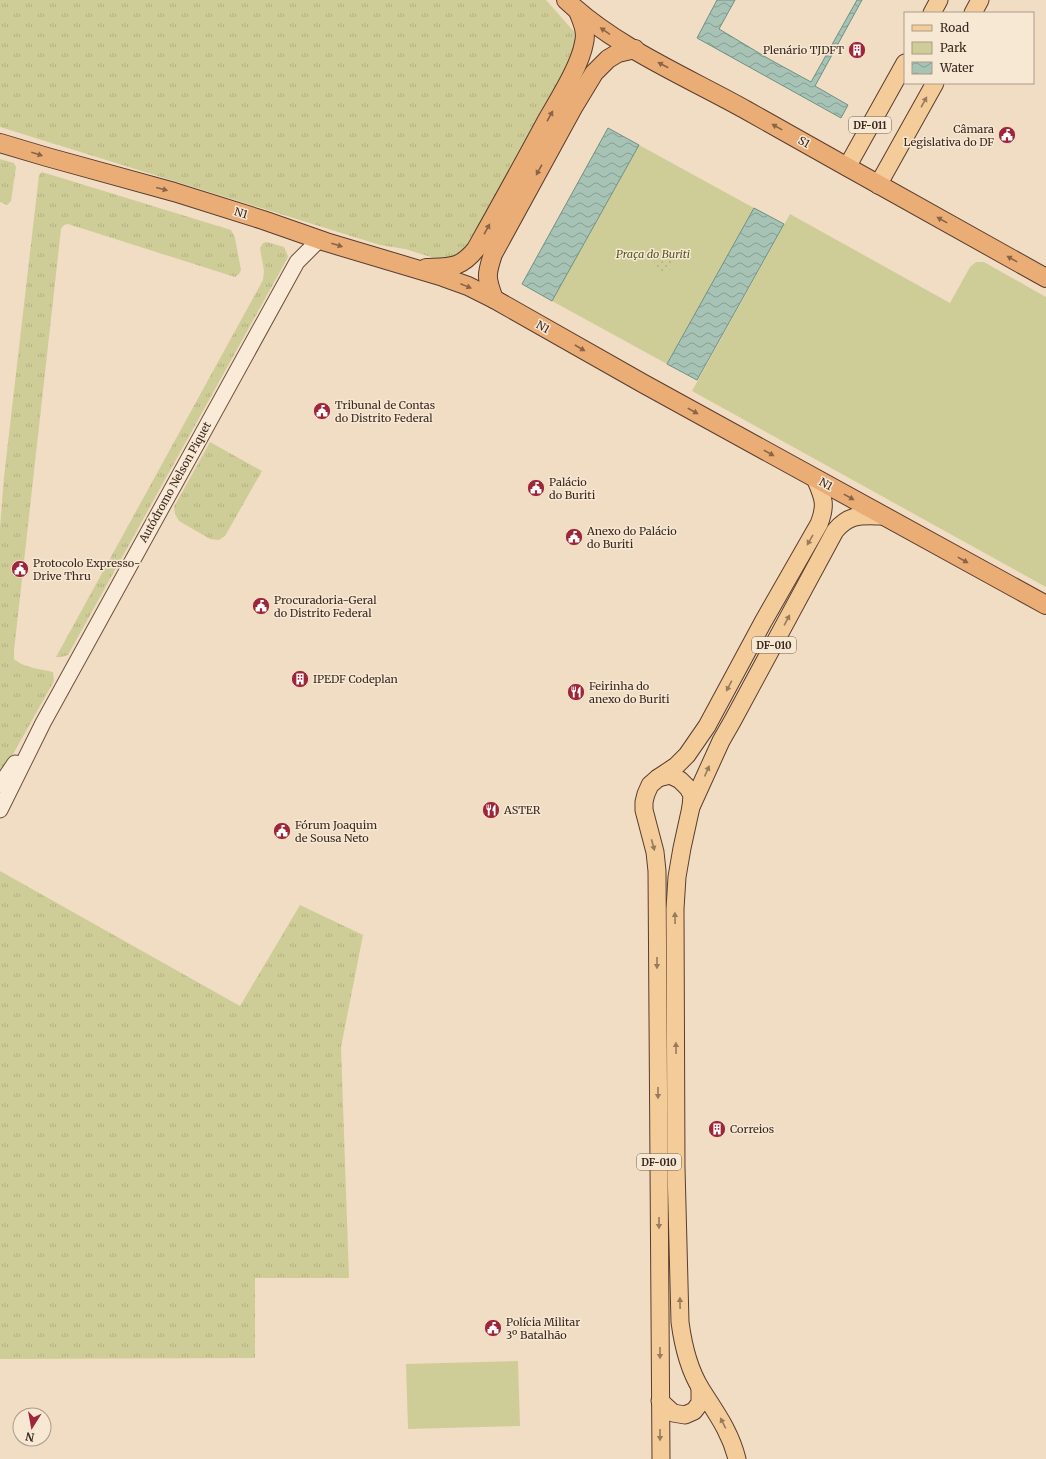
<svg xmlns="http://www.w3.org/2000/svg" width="1046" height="1459" font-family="Merriweather,serif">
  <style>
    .grass { fill: url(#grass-tufts) }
    .park { fill: #cfcd97 }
    .garden { fill: url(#garden-dots) }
    .water { fill: url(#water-waves); stroke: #6c9283 }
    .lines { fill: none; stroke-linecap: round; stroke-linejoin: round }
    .secondary-casing { stroke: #6d4e3c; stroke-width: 17 }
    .primary-casing { stroke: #593c2e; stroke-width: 19 }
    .trunk-casing { stroke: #593c2e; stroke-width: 20 }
    .secondary { stroke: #faebd8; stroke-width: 15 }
    .primary { stroke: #f4cc9a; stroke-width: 17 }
    .trunk { stroke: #ebad76; stroke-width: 18 }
    .oneway { fill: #8a6446 }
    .oneway2 { fill: #987a5c }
    .labels { text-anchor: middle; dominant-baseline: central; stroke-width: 3; stroke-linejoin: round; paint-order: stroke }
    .shield { fill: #f7e8d4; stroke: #736255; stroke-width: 1 }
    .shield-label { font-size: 10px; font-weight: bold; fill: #3b281e }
    .poi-label { font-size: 11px; fill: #3b281e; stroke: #f7e8d4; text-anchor: start }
    .street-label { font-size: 11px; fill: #3b281e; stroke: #f7e8d4 }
    .park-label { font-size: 11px; font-style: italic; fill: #525824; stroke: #f7e8d4 }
  </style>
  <defs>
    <pattern id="grass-tufts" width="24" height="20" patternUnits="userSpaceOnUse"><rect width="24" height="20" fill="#cfcd97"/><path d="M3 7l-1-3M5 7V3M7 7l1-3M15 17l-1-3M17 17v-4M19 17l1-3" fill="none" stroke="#b3b082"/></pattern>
    <pattern id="garden-dots" width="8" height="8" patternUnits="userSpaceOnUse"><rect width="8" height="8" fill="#cfcd97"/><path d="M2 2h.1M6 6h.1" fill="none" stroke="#b3b082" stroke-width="1.8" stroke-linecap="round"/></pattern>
    <pattern id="water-waves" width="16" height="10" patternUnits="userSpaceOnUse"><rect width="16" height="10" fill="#a6c3b6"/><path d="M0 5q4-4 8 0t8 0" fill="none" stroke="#889e93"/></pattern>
  </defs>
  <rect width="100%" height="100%" fill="#f0ddc4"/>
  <g class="grass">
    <path d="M0,0H546L577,35L579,46L463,256L450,263L405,249L380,245L0,127Z"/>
    <path d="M0,159L14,163L16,167L11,201L7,205L0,202Z"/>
    <path d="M42,172L231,230L235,238L241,270L239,274L235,277L68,224L64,225L61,229L14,651V659C24,668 41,669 53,672L54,681L7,765L0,774V528L4,477L39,175Z"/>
    <path d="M267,242L284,247L288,256L287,259L68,655L61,657H56L263,280L264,271L260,248L263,243Z"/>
    <path d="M210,442L262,471L225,536L219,540L210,539L179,521L175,514L174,507Z"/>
    <path d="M0,871L240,1006L300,905L363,935L341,1047L349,1278H255V1358L0,1359Z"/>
  </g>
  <g class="park">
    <path d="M639,145L754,208L667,364L552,301Z"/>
    <path d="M790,214L950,303L970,267L976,262H984L1046,297V587L692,391Z"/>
    <path d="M518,1361L520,1426L408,1429L406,1364Z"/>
  </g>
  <circle class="garden" cx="663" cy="264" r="9"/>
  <g class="water">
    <path d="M717,0H735L719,29L769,59L811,82L857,0H862L815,86L848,105L841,118L697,38Z"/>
    <path d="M608,128L639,145L552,301L522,284Z"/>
    <path d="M754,208L784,224L697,380L667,364Z"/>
  </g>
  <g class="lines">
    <defs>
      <g id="secondary">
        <path d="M0,785L15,763"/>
        <path d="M0,810L43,723L297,262L319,240"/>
      </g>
      <g id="primary">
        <path d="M932,13L939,0"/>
        <path d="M973,13L980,0"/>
        <path d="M847,167L905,63"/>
        <path d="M878,185L935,83"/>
        <path d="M658,778L670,775L680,780L688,788L692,795L691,807"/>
        <path d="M660,1401L673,1413L685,1415L694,1411L700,1403V1388"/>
        <path d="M661,1459L657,871L655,852L644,810V802L646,794L650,785L658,778L676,766L687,755L707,726L763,622L819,524C827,504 823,497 815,478"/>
        <path d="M737,1459C730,1431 716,1413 701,1389C688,1368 683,1345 680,1322L676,1167L675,909L677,877L682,848L691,807L721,741L733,720L835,531C850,513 862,516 883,516"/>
      </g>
      <g id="trunk">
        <path d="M566,0C615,47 687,77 746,110C846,166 946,223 1046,278"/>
        <path d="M0,143L47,157L174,192L263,220L326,242L443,277L468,286L494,299L644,384L1046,605"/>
        <path d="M426,268C450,267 460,269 476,249C500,206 524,163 547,120C559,99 580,66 584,43C587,31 582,22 578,11"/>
        <path d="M494,299C486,278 486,275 493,254L574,106L594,73L608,59L618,53L635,49"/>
      </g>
    </defs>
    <use href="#secondary" class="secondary-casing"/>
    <use href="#primary" class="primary-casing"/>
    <use href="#trunk" class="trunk-casing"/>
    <use href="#secondary" class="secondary"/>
    <use href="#primary" class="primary"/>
    <use href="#trunk" class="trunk"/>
  </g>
  <defs><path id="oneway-solid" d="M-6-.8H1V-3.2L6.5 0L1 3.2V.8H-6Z"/></defs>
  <g class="oneway">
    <use href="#oneway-solid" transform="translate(605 31) rotate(-146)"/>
    <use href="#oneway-solid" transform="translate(663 65) rotate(-152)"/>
    <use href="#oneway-solid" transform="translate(550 116) rotate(-61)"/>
    <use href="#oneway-solid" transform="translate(777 127) rotate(-151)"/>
    <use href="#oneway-solid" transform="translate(37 154) rotate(17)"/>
    <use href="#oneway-solid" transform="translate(539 170) rotate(119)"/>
    <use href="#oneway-solid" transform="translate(162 189) rotate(15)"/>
    <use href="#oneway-solid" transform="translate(942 220) rotate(-151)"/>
    <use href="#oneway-solid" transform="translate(487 229) rotate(-61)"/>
    <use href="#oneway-solid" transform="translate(337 245) rotate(17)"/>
    <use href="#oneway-solid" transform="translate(1012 259) rotate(-151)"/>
    <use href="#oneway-solid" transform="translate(466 286) rotate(22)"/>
    <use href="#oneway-solid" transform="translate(580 348) rotate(30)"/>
    <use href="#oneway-solid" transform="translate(693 411) rotate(29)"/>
    <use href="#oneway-solid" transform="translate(769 453) rotate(29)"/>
    <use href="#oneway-solid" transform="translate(849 497) rotate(29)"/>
    <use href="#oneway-solid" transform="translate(963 560) rotate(29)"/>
  </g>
  <g class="oneway2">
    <use href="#oneway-solid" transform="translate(924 102) rotate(-61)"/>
    <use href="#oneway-solid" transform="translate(810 540) rotate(120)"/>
    <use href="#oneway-solid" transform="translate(787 620) rotate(-62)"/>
    <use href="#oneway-solid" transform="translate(729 686) rotate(118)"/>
    <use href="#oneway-solid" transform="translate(707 771) rotate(-66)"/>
    <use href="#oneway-solid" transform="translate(653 845) rotate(75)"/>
    <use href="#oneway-solid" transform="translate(675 918) rotate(-91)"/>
    <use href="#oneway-solid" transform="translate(657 963) rotate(90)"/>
    <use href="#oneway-solid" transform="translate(676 1048) rotate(-91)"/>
    <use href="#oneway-solid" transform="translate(658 1093) rotate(90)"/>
    <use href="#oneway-solid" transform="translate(659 1223) rotate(90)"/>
    <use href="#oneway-solid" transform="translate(680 1303) rotate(-91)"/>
    <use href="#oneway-solid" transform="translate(660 1353) rotate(90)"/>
    <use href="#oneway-solid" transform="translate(723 1423) rotate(-117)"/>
    <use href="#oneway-solid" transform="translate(660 1435) rotate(90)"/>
  </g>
  <defs>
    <symbol id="building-disc" viewBox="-11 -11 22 22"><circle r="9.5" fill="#9d2738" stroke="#f7e8d4"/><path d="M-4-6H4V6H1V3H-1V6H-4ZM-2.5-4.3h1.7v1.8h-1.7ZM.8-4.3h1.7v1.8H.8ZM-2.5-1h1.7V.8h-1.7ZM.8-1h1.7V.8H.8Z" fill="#fff"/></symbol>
    <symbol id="civic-disc" viewBox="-11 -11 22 22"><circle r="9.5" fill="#9d2738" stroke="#f7e8d4"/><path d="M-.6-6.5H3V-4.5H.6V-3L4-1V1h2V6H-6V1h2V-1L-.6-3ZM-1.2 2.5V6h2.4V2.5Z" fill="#fff"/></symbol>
    <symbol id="restaurant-disc" viewBox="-11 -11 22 22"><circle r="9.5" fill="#9d2738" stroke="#f7e8d4"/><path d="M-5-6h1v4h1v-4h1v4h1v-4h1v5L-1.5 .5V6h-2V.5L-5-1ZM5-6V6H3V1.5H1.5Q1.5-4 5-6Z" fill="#fff"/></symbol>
  </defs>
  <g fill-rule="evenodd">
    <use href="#building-disc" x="847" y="40" width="20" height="20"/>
    <use href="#civic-disc" x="997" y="125" width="20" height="20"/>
    <use href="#civic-disc" x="312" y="401" width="20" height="20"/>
    <use href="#civic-disc" x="526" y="478" width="20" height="20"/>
    <use href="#civic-disc" x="564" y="527" width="20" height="20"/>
    <use href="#civic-disc" x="10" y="559" width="20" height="20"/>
    <use href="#civic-disc" x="251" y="596" width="20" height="20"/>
    <use href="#building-disc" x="290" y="669" width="20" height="20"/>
    <use href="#restaurant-disc" x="566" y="682" width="20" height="20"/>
    <use href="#restaurant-disc" x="481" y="800" width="20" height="20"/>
    <use href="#civic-disc" x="272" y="821" width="20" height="20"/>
    <use href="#building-disc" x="707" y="1119" width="20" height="20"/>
    <use href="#civic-disc" x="483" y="1318" width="20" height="20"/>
  </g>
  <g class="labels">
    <g class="shield">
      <rect x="849" y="117" width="42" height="16" rx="3"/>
      <rect x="752" y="637" width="44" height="16" rx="3"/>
      <rect x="637" y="1154" width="44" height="16" rx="3"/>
    </g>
    <g class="shield-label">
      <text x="870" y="125">DF-011</text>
      <text x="774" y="645">DF-010</text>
      <text x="659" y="1162">DF-010</text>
    </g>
    <g class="poi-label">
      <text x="844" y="50" text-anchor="end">Plenário TJDFT</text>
      <text x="994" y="129" text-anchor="end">Câmara<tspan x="994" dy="13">Legislativa do DF</tspan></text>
      <text x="335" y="405">Tribunal de Contas<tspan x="335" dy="13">do Distrito Federal</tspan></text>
      <text x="549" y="482">Palácio<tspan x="549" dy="13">do Buriti</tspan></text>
      <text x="587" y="531">Anexo do Palácio<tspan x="587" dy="13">do Buriti</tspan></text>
      <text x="33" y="563">Protocolo Expresso-<tspan x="33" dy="13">Drive Thru</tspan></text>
      <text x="274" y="600">Procuradoria-Geral<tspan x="274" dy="13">do Distrito Federal</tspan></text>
      <text x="313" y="679">IPEDF Codeplan</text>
      <text x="589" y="686">Feirinha do<tspan x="589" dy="13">anexo do Buriti</tspan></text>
      <text x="504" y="810">ASTER</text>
      <text x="295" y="825">Fórum Joaquim<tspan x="295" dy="13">de Sousa Neto</tspan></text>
      <text x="730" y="1129">Correios</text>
      <text x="506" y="1322">Polícia Militar<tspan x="506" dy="13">3º Batalhão</tspan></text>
    </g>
    <g class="street-label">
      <text transform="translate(804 142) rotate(29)">S1</text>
      <text transform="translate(241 213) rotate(17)">N1</text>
      <text transform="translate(543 327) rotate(30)">N1</text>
      <text transform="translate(175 482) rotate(-61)">Autódromo Nelson Piquet</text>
      <text transform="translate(826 484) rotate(29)">N1</text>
    </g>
    <g class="park-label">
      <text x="653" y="254">Praça do Buriti</text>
    </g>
  </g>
  <rect x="904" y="12" width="130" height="72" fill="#f7e8d4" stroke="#ac9b8b"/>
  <rect x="912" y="25" width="20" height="6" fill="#f4cc9a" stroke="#ac9b8b"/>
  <text x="940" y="32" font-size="12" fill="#3b281e">Road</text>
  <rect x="912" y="42" width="20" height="12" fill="#cfcd97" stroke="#ac9b8b"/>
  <text x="940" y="52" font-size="12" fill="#3b281e">Park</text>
  <rect x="912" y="62" width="20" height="12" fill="url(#water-waves)" stroke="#ac9b8b"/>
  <text x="940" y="72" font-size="12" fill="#3b281e">Water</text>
  <g transform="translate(32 1427) rotate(191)"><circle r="19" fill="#f7e8d4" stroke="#ac9b8b"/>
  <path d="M0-3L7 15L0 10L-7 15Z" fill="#9d2738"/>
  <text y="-6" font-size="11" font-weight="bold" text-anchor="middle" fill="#3b281e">N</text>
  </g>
</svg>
